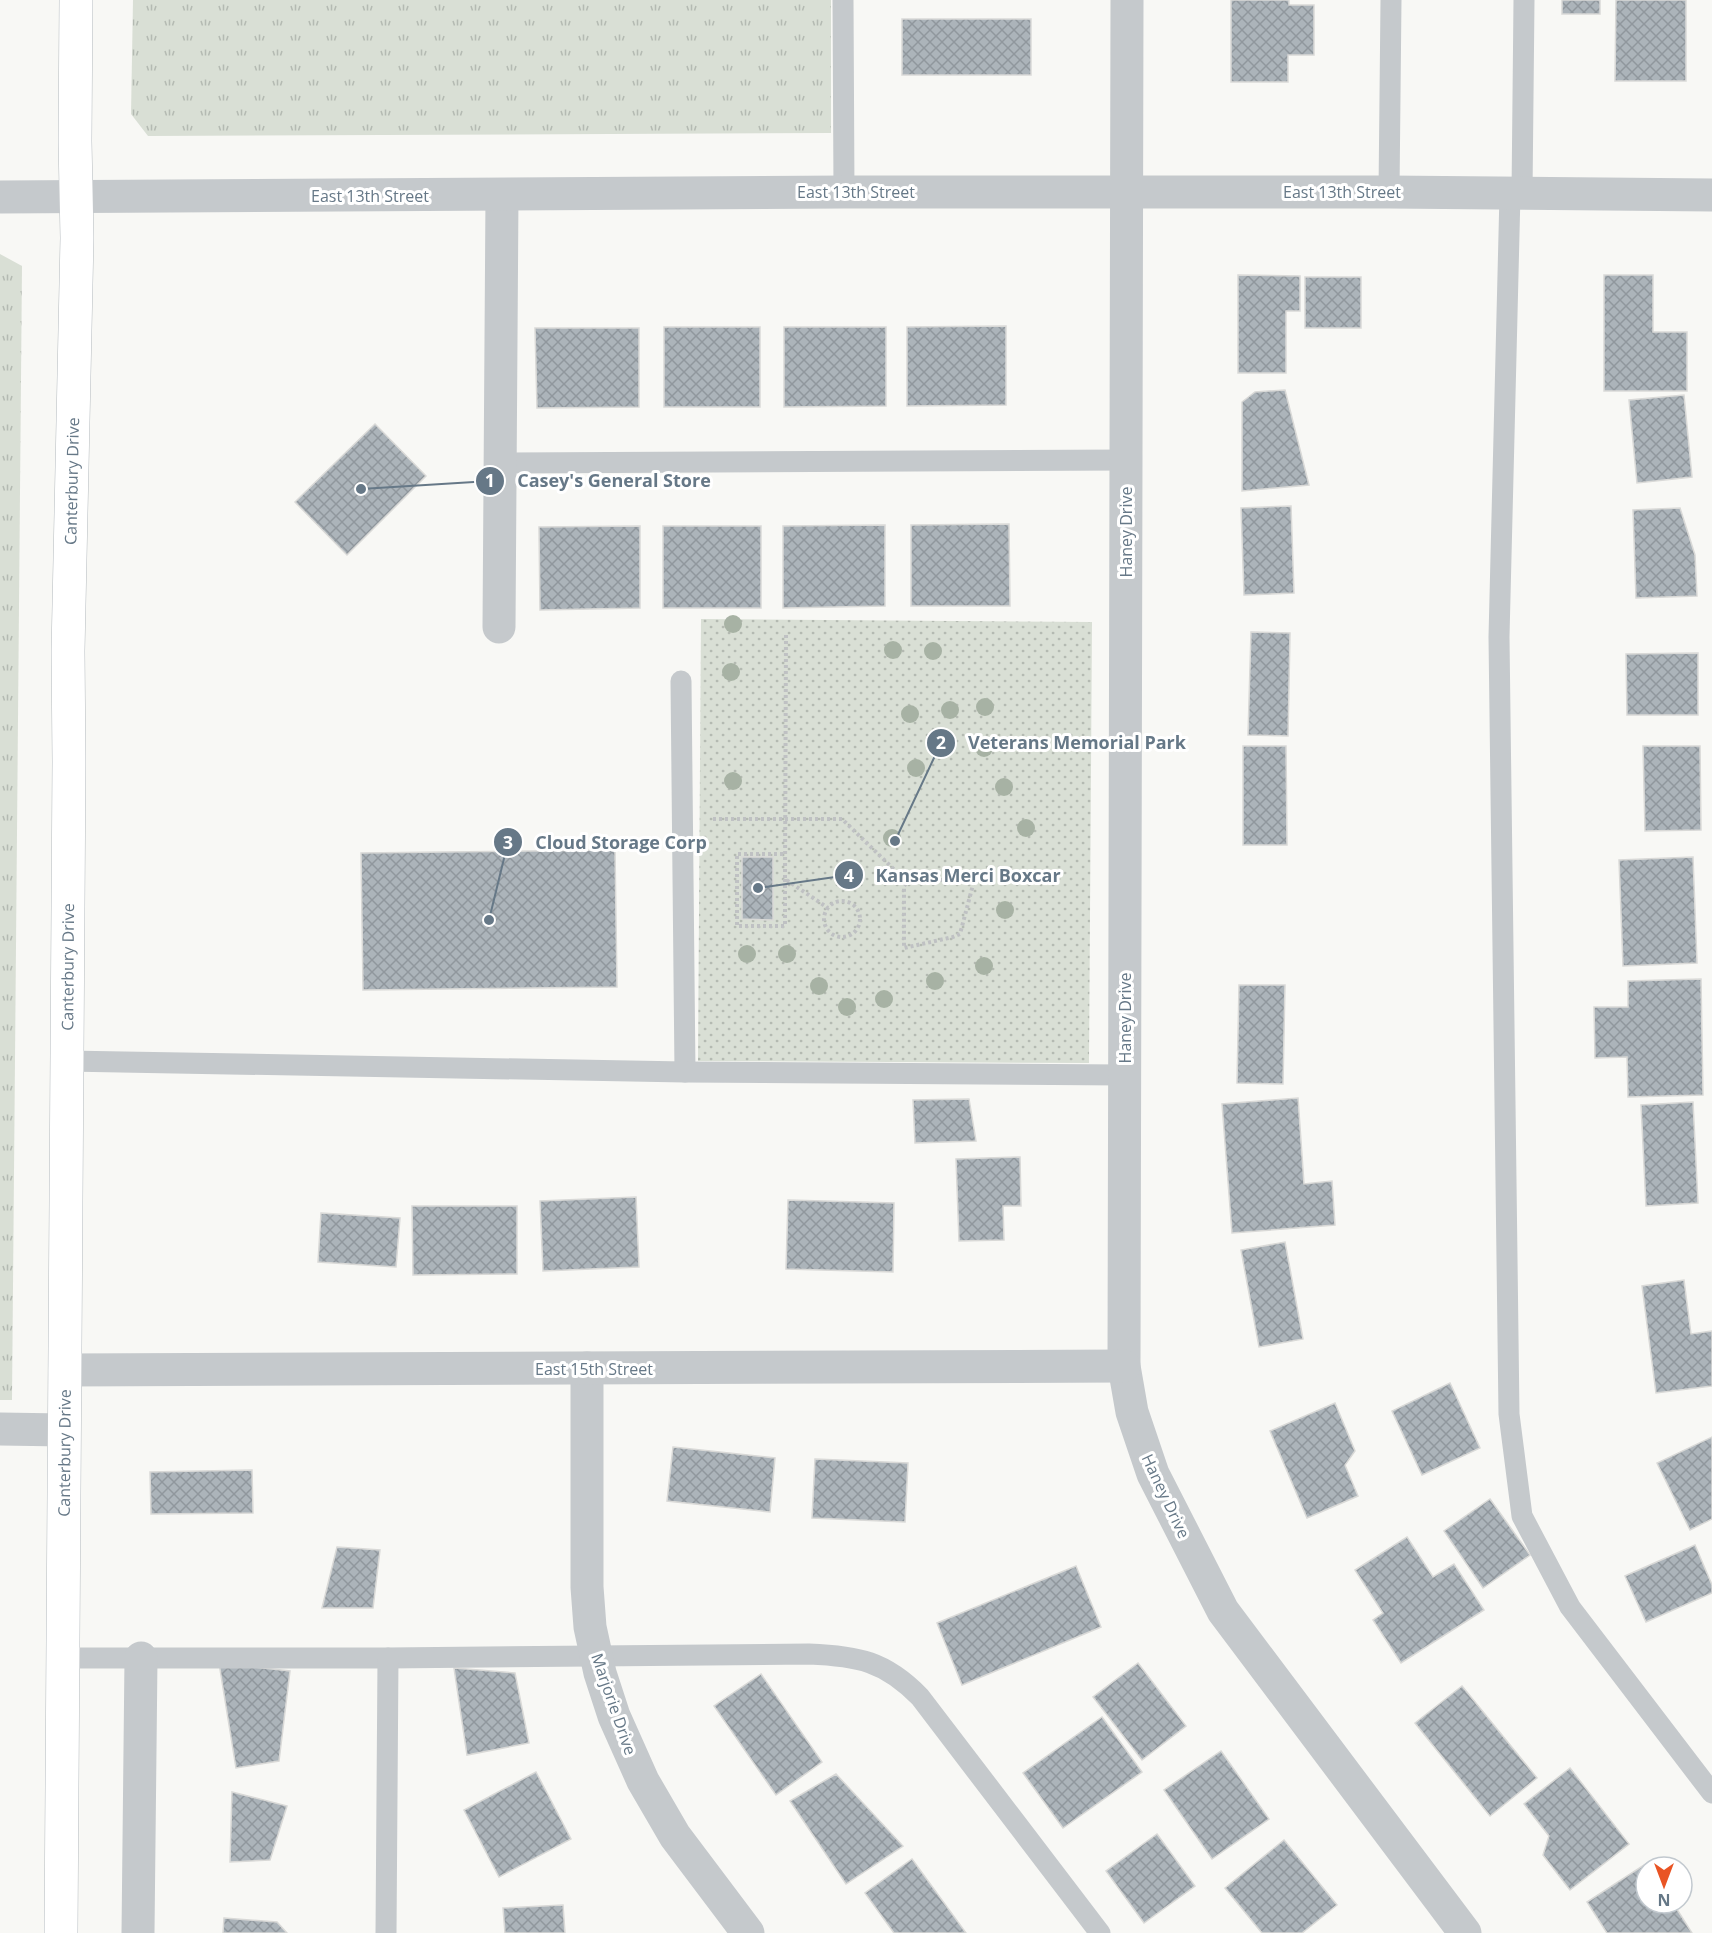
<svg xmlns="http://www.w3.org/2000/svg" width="1712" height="1933" font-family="'Open Sans',sans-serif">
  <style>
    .grass { fill: url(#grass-tufts) }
    .park { fill: url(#park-dots) }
    .building { fill: url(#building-cross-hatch); stroke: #d9d9d7; stroke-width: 1.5 }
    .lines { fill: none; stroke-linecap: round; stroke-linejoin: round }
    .secondary-casing { stroke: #b5bbbf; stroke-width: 34 }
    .path { stroke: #bfc1c3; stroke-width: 4; stroke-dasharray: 3 3; stroke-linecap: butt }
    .service { stroke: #c5c9cc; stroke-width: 21 }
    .minor { stroke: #c5c9cc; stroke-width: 33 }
    .tertiary { stroke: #c5c9cc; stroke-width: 33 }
    .secondary { stroke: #fff; stroke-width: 33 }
    .tree { fill: #a7b2a4 }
    .labels { text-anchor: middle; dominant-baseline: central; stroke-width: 6; stroke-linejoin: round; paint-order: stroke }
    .street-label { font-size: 16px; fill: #667887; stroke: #fff }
    .leader { fill: none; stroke: #667887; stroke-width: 2 }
    .callout-dot { fill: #667887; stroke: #fff; stroke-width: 2 }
    .mark-label { font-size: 18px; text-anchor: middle; font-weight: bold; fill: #fff }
    .callout-label { font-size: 18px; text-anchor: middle; font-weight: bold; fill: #667887; stroke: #fff; stroke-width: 6; stroke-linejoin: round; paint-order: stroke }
  </style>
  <defs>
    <pattern id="grass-tufts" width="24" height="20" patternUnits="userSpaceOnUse" patternTransform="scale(1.5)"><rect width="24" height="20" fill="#d9dfd5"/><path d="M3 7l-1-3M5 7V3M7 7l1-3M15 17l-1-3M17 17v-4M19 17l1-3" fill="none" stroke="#b4bab2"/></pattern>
    <pattern id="park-dots" width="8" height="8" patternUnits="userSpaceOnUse" patternTransform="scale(1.5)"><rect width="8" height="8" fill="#d9dfd5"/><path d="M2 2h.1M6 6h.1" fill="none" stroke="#b4bab2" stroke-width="1.8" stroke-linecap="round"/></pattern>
    <pattern id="building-cross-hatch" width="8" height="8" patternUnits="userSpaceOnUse" patternTransform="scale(1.5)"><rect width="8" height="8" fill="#acb4ba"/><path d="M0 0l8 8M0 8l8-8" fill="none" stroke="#90979d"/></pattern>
  </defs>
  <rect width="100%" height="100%" fill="#f8f8f5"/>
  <g class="grass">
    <path d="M133,0H831V133L148,136L131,114Z"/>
    <path d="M0,254L22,266L12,1400H0Z"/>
  </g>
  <path class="park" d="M701,619L1092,622L1089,1063L698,1061Z"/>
  <g class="building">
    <path d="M1231,0H1289V5H1314V55H1288V82H1231Z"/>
    <rect x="1562" y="0" width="38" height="14"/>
    <path d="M1616,0H1686V81H1615Z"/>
    <rect x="902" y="19" width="129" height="56"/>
    <path d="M1238,275L1300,276V311H1286V373H1238Z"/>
    <path d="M1604,275H1653V332H1687V391H1604Z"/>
    <rect x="1305" y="277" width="56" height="51"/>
    <path d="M1006,326V405L907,406V327Z"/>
    <rect x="664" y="327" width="96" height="80"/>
    <path d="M784,327H886V406L784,407Z"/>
    <path d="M535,328H639V407L537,408Z"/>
    <path d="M1285,390L1309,485L1242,491V402L1255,392Z"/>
    <path d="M1684,395L1692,477L1637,483L1629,400Z"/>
    <path d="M375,424L426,476L347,555L295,502Z"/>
    <path d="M1291,506L1294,593L1244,595L1241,508Z"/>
    <path d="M1680,508L1695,555L1697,596L1636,598L1633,510Z"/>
    <path d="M1009,524L1010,606H911V525Z"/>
    <path d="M885,525V606L783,608V526Z"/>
    <path d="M640,526V608L540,610L539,527Z"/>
    <rect x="663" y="526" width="98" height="82"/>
    <path d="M1251,632L1290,633L1288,736L1248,735Z"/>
    <path d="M1698,653V715H1627L1626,654Z"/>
    <path d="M1243,746H1286L1287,845H1243Z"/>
    <path d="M1643,746H1700L1701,830L1645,831Z"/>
    <path d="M615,850L617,987L363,990L361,853Z"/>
    <path d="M742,857H773V920L742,919Z"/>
    <path d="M1693,857L1697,963L1623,966L1619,860Z"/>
    <path d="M1701,979L1703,1095L1628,1097L1627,1057L1595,1058L1594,1007H1628V981Z"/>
    <path d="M1239,985H1285L1283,1084L1237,1083Z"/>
    <path d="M1298,1098L1304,1184L1332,1181L1335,1225L1232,1233L1222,1104Z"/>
    <path d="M969,1099L976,1141L915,1143L913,1100Z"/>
    <path d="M1693,1102L1698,1203L1646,1206L1641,1105Z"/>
    <path d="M1020,1157L1021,1206H1003L1004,1240L959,1241L956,1159Z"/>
    <path d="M636,1197L639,1267L543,1271L540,1201Z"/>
    <path d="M788,1200L894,1203L893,1272L786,1269Z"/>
    <path d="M412,1206H517V1274L413,1275Z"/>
    <path d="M321,1213L400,1218L396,1267L318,1262Z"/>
    <path d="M1285,1242L1303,1339L1259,1347L1241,1250Z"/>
    <path d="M1684,1280L1691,1334L1712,1331V1386L1656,1393L1642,1286Z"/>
    <path d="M1450,1383L1480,1448L1422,1475L1392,1411Z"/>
    <path d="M1335,1403L1355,1451L1345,1465L1358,1496L1307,1518L1270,1431Z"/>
    <path d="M1712,1437V1519L1690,1530L1657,1463Z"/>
    <path d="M673,1447L775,1458L770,1512L667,1501Z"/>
    <path d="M815,1459L908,1463L905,1522L812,1518Z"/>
    <path d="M252,1470L253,1513L151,1514L150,1472Z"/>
    <path d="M1490,1499L1530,1555L1483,1588L1444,1531Z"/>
    <path d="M1407,1537L1433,1577L1454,1564L1484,1610L1401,1663L1373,1620L1383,1613L1355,1570Z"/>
    <path d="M1695,1545L1712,1585V1593L1646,1622L1625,1576Z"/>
    <path d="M337,1547L380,1550L373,1608H322Z"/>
    <path d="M1076,1566L1101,1627L962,1685L937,1623Z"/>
    <path d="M219,1663L290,1671L279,1761L236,1768Z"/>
    <path d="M1138,1663L1186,1726L1142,1760L1093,1697Z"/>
    <path d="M454,1668L515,1673L529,1743L467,1755Z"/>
    <path d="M761,1674L822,1762L776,1795L714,1706Z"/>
    <path d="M1462,1686L1537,1778L1490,1816L1415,1723Z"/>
    <path d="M1102,1717L1142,1772L1063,1828L1023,1773Z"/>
    <path d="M1221,1751L1269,1819L1212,1859L1164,1790Z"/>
    <path d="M1570,1768L1629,1844L1570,1890L1543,1855L1549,1836L1524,1804Z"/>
    <path d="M536,1772L571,1839L499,1877L464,1810Z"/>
    <path d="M836,1774L903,1846L846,1884L790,1801Z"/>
    <path d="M232,1792L287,1806L270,1860L230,1862Z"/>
    <path d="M1157,1834L1195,1886L1144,1923L1106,1871Z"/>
    <path d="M1284,1840L1337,1905L1302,1933H1262L1225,1888Z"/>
    <path d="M912,1859L966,1933H894L865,1893Z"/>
    <path d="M1647,1863L1649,1867H1646V1903H1673L1692,1933H1607L1587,1902Z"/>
    <path d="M563,1905L565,1933H505L503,1908Z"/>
    <path d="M224,1918L277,1922L287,1933H223Z"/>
  </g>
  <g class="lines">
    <defs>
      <g id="secondary">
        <path id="s1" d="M61,1933L69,762L68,651L77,238L75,141L76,0"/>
      </g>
    </defs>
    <use href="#secondary" class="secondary-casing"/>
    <g class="path">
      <path d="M786,635L785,879L828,908"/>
      <path d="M713,819H842L907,882"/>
      <path d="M785,879V926H737V854H785"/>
      <path d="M915,879L974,881L960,934L953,937L904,948V886L907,882Z"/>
      <circle cx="842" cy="919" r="18"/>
    </g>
    <g class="service">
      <path d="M843,0L844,192"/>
      <path d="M1389,192L1391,0"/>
      <path d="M1510,194L1499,637L1509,1414L1522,1516L1570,1607L1712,1793"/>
      <path d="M1522,194L1524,0"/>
      <path d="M500,463L1126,460"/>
      <path d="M681,681L685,1072"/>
      <path d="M66,1061L685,1072L1124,1075"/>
      <path d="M63,1658H388L809,1654C858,1656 885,1661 920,1697L1100,1933"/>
      <path d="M386,1933L388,1658"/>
    </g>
    <g class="minor">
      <path d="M1127,0L1124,1366L1132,1412L1153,1474L1223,1611L1465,1933"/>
      <path d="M499,627L502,195"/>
      <path d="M587,1368V1587L590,1627L600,1673L614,1716L643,1781L675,1836L748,1933"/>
      <path d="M65,1370L1124,1366"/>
      <path d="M0,1429L64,1430"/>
      <path d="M138,1933L141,1658"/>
    </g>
    <path class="tertiary" d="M0,197L844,192H1389L1712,195"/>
    <use href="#secondary" class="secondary"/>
  </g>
  <g class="tree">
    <circle cx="733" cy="624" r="9"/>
    <circle cx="893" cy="650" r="9"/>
    <circle cx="933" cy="651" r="9"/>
    <circle cx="731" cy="672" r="9"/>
    <circle cx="985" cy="707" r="9"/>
    <circle cx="950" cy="710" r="9"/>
    <circle cx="910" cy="714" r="9"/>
    <circle cx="984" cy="748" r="9"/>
    <circle cx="916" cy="768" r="9"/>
    <circle cx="733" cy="781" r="9"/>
    <circle cx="1004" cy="787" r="9"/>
    <circle cx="1026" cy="828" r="9"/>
    <circle cx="892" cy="838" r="9"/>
    <circle cx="1005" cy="910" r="9"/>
    <circle cx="747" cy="954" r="9"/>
    <circle cx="787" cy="954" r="9"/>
    <circle cx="984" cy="966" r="9"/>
    <circle cx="935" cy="981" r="9"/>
    <circle cx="819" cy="986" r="9"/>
    <circle cx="884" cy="999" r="9"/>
    <circle cx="847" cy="1007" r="9"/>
  </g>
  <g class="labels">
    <g class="street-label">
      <text x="856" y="192">East 13th Street</text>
      <text x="1342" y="192">East 13th Street</text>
      <text x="370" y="196">East 13th Street</text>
      <text stroke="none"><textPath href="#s1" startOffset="1452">Canterbury Drive</textPath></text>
      <text transform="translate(1126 532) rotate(-90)">Haney Drive</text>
      <text stroke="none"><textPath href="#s1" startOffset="966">Canterbury Drive</textPath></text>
      <text transform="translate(1125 1018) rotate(-90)">Haney Drive</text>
      <text x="594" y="1369">East 15th Street</text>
      <text stroke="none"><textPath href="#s1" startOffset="480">Canterbury Drive</textPath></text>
      <text transform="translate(1166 1496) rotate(65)">Haney Drive</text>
      <text transform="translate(614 1704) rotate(71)">Marjorie Drive</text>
    </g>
  </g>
  <path class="leader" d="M361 489L490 481M895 841L941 743M489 920L508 842M758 888L849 875"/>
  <g class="callout-dot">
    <circle cx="361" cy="489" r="6"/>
    <circle cx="895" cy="841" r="6"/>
    <circle cx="489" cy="920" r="6"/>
    <circle cx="758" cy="888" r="6"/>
    <circle cx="490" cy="481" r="15"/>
    <circle cx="941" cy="743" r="15"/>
    <circle cx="508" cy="842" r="15"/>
    <circle cx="849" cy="875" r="15"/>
  </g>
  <g class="mark-label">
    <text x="490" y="487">1</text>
    <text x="941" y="749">2</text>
    <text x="508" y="849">3</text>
    <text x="849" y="882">4</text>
  </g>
  <g class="callout-label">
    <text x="614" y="487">Casey's General Store</text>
    <text x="1077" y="749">Veterans Memorial Park</text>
    <text x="621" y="849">Cloud Storage Corp</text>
    <text x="968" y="882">Kansas Merci Boxcar</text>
  </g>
  <g transform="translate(1664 1885) rotate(180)"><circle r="28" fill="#ffffff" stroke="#c2c9cf" stroke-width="1.5"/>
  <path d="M0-4.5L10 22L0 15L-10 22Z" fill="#e95424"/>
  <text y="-9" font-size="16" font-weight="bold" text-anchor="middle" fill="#667887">N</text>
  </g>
</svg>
